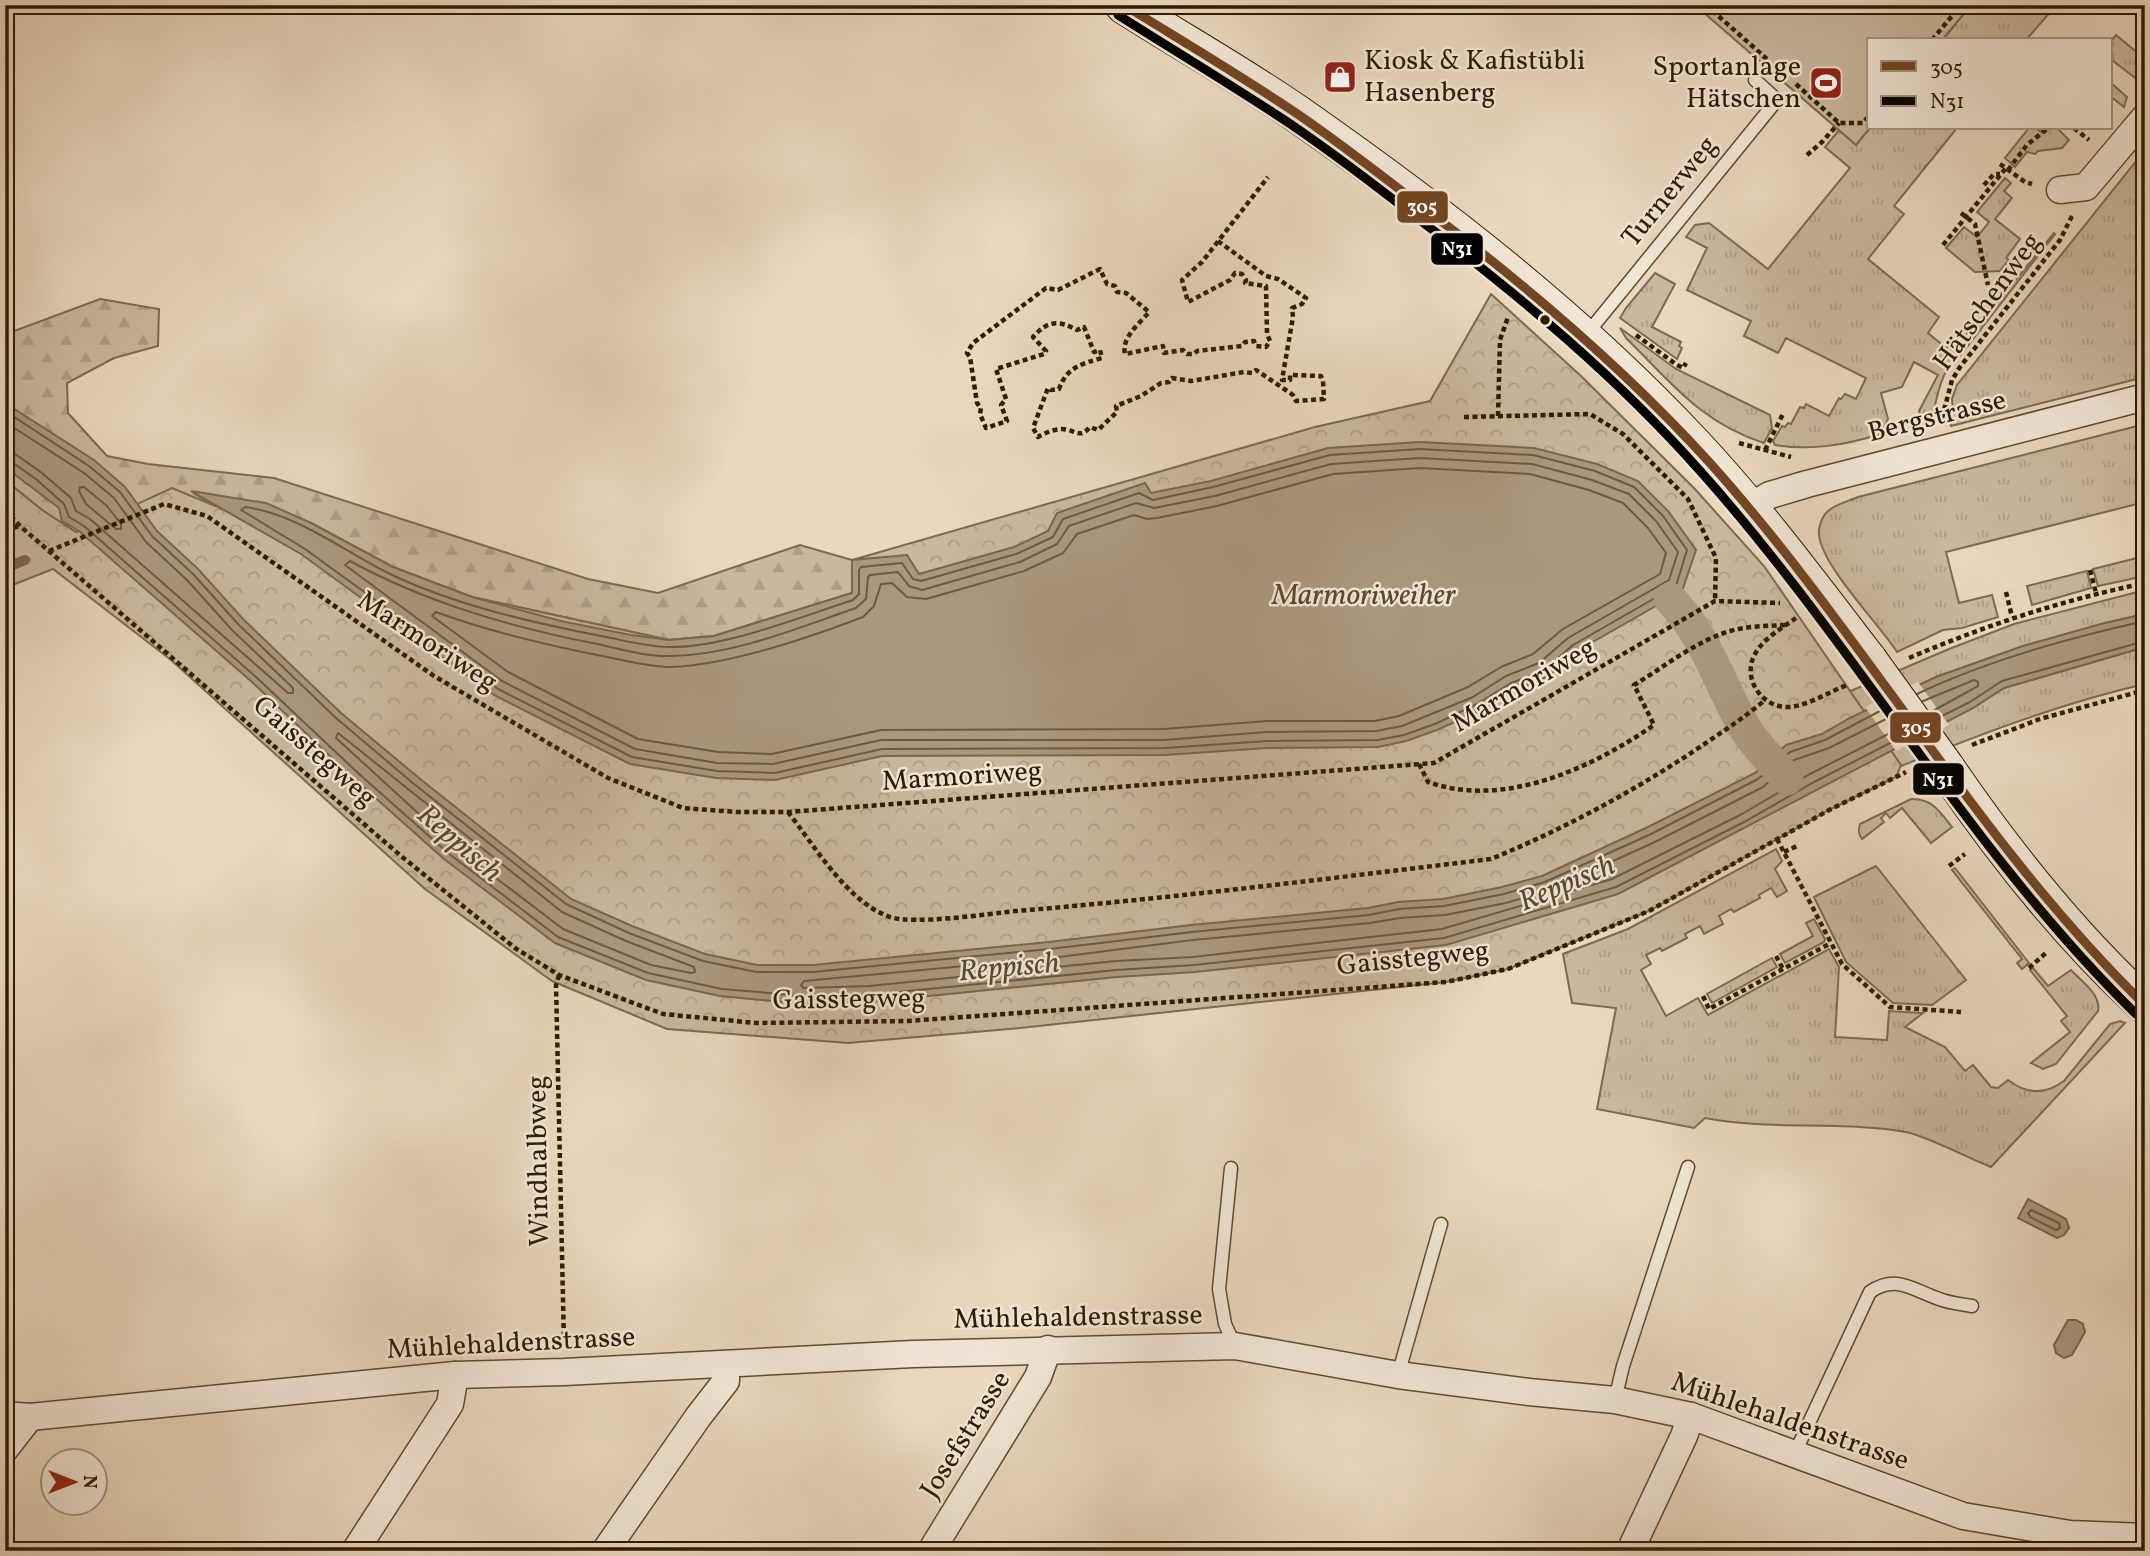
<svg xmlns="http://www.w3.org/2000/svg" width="2150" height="1556" font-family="Vollkorn,serif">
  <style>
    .grass { fill: url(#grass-tufts); stroke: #7c6a50; stroke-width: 2 }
    .forest { fill: url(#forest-firs); stroke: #7c6a50; stroke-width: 2 }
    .park { fill: url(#park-crowns); stroke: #7c6a50; stroke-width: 2 }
    .pitch { fill: #c9b79e; stroke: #7c6a50; stroke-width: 2 }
    .water { fill: #aa977e; stroke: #79664c; stroke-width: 2 }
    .pier { fill: #e9d7be }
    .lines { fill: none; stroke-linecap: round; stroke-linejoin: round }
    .shore { stroke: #6c5a40; stroke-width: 2 }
    .stream { stroke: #79664c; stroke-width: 10 }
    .canal { stroke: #aa977e; stroke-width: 33 }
    .lane-casing { stroke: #5e4b30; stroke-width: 15 }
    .street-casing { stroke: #5e4b30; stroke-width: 29 }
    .secondary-casing { stroke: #2f1c01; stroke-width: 39 }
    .path { stroke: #2f1c01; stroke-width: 4.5; stroke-dasharray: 5 3.5; stroke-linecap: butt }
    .lane { stroke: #f1e5d5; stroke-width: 12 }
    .street { stroke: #f1e5d5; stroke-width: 26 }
    .secondary { stroke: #f1e5d5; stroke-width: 37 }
    .secondary-bridge-casing { stroke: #2f1c01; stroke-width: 39; stroke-linecap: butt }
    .secondary-bridge { stroke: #f1e5d5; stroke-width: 37 }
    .bus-1-casing { stroke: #f1e5d5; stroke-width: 14 }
    .bus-2-casing { stroke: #f1e5d5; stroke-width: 14 }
    .bus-1 { stroke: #734522; stroke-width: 9 }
    .bus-2 { stroke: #000; stroke-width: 9 }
    .bus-dot { fill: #2f1c01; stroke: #f1e5d5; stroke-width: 2.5 }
    .labels { text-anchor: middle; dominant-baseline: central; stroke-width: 5; stroke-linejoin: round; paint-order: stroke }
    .poi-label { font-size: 28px; fill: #2f1c01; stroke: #f1e5d5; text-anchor: start }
    .street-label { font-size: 28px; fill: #2f1c01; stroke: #f1e5d5 }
    .water-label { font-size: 30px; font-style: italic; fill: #5a472d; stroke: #f1e5d5 }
    .line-badge { stroke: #f1e5d5; stroke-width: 2.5 }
    .badge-label { font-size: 19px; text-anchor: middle; font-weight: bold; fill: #fff }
  </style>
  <defs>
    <pattern id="grass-tufts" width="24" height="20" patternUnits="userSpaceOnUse" patternTransform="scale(1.75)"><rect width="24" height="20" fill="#c9b79e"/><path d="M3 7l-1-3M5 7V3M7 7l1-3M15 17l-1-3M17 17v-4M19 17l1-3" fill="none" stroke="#ad9d86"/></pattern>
    <pattern id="forest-firs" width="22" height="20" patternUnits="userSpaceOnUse" patternTransform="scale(1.75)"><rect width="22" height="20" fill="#c9b79e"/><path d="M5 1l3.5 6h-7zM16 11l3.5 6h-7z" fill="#ad9d86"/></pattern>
    <pattern id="park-crowns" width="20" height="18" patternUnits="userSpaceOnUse" patternTransform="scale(1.75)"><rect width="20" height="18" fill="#c9b79e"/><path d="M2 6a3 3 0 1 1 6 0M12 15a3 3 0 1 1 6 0" fill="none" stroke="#ad9d86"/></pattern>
  </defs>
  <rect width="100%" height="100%" fill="#e9d7be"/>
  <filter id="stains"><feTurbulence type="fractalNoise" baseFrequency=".00286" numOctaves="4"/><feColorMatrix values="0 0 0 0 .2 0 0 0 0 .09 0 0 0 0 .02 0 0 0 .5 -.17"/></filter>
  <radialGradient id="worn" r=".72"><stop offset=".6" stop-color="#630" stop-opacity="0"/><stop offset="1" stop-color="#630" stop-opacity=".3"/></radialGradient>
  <g class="grass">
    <path d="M1971,5H2063L2052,10L2026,40H1943Z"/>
    <path d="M2116,35L2145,59V80H2138L2113,61L2111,41Z"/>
    <path d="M2110,82L2127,97L2124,107L2110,96Z"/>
    <path d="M1870,128H1957L1894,206L1904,214L1868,259L1939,317L1928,333L1945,347L1955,348L1976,322L1987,315L2054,233L2055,234L1960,356C1941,364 1936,404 1931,422L1920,415L1919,411L1938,375L1914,362L1902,387L1881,393L1888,419L1881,434C1845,445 1812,451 1775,445L1773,441L1782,426L1785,427L1788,423L1791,424L1800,407L1804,408L1806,404L1829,416L1839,398L1841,399L1845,394L1856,399L1866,378L1786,338L1778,353L1744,336L1751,321L1687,290L1707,248L1686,237L1695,225L1709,223L1768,269L1850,168L1825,147L1839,130L1856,144Z"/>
    <path d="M2029,128H2036L2041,132L2045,128H2057L2069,140L2062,148L2038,151L2035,154L2027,152L2015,167L2005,158Z"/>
    <path d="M2145,150V377L1951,426L1948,415L1950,410H1953L1952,399L1957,385Z"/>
    <path d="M2005,178L2011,183L2004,191L2012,198L1995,219L2020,239L2006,258L2009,260L2000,271L1975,272L1946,248L1964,227L1977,237L1989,222L1977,212Z"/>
    <path d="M1655,273L1675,284L1652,327L1681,342L1679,346L1682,348L1677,359L1620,318L1626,308Z"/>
    <path d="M1620,328L1676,369L1770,415L1772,428L1764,443C1701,423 1671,382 1626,338Z"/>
    <path d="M2145,424V502L1946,552L1959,603L1992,595L1998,617L1962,628L1943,630L1897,652C1879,624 1822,566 1819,535C1818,528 1822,516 1828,511C1836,504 1849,501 1858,497Z"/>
    <path d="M2145,556V576L2098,586L2093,569Z"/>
    <path d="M2087,571L2091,588L2032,605L2027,586Z"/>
    <path d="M2145,590V614L2105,623L2023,646L1936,677L1850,718L1799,713L1949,649L2014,624Z"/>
    <path d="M2145,647V684C2057,704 1974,737 1891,770L1880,756L1973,708L2004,688Z"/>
    <path d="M1911,799C1932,798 1940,812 1952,827L1931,843L1902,808L1890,818L1886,813L1881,818L1884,822L1862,839C1858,834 1858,830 1860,824Z"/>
    <path d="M1776,849L1782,861L1775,869L1787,891L1777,897L1771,888L1759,895L1760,898L1734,912L1731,909L1719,916L1723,924L1704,934L1700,926L1685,934L1687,938L1662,951L1660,948L1646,955L1651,964L1641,970L1666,1016L1698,998L1708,1015L1829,949L1839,967L1835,1037L1887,1040L1889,1011L1923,1013L1905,1027L1945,1047L1965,1071L1973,1065L1991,1087L1998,1088L2008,1080C2026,1094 2045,1095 2064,1081L2110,1024L2120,1021L2125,1023L1991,1167C1968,1158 1929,1137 1906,1132C1839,1120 1771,1131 1705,1118L1694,1128L1597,1109L1616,1008L1572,1003L1563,954L1628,929Z"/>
    <path d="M1876,866L1966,980L1932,1005L1893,1003L1846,962L1814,897Z"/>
    <path d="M1955,868L2029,963L2022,969L2017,963L2022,959L1952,870Z"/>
    <path d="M1814,919L1825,939L1824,942L1785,963L1780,954L1813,936L1806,923Z"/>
    <path d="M1772,958L1777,967L1712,1003L1707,994Z"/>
    <path d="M2033,968L2048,986L2071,970C2082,982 2101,994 2098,1011L2056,1064L2043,1069L2031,1063L2070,1032L2061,1021L2067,1016L2030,970Z"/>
  </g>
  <path class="forest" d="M100,299L159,309L158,346L114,358L67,383L68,413L107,456L148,464L274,478L588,579L658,593L800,545L852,560V593L714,636L669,640L472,597L393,567L311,523L193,493L301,554L87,540L42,510L5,480V331L9,333Z"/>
  <path class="park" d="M1491,294L1581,376L1694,488L1764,566L1901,765L1896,777L1831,809L1649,911L1508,969L1446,982L1020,1028L848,1043L667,1029L552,981L425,889L171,660L53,569L5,588V480L42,510L76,532L172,488L309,545L472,597L669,640L714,636L852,593V560L1315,427L1430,401Z"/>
  <path class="pitch" d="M1695,5H1971L1942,40H1868V128H1870L1856,145Z"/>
  <g class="water">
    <path d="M5,403L94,460L125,487L157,531L198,569L243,619L341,713L419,778L571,899L632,926L705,954L757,965H813L1049,942L1191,925L1368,908L1398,902L1443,899L1502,887L1542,876L1648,827L1755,773L1786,745L1822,734L1850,718L1936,677L2023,646L2105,623L2145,614V647L2004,688L1973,708L1618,894L1446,945L1195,972L1117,977L870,1002L815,1005L720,996L646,980L555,943L444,859L353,778L252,682L79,531L62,521L59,508L5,467Z"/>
    <path d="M1420,442L1534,448L1597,464L1638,481L1668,511L1696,550L1682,591L1577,651L1547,677L1514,690L1481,710L1437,730L1406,741L1378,747L1267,748L1165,755L882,756L775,780L716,778L630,764L494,695L301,554L191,491L266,503L311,523L393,567L472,597L561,621L631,635L669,640L714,636L852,593V560L907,555L919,574L1014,547L1048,531L1057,513L1145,483L1151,493L1211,481L1328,448Z"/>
    <path d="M2028,1199L2066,1219L2069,1228L2064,1235L2057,1238L2018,1218Z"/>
    <path d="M2068,1320H2076L2083,1324L2085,1332L2072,1355L2064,1358L2056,1353L2054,1345Z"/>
  </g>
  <path class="pier" d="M1918,682L1949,725L1896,751L1865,707Z"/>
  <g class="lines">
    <g class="shore">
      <path d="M5,411L89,466L120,492L152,536L193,574L238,624L336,718L414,784L566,904L629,933L703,961L756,972H813L1050,949L1192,932L1369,915L1399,909L1444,906L1504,894L1545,882L1651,834L1758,779L1790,752L1825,740L1880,711"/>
      <path d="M5,422L84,473L114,498L146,542L187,580L232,630L293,688V693H288L90,519L76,511L71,498L42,473L15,454L5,453"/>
      <path d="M1420,449L1533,455L1595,471L1634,487L1663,516L1687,550L1676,586L1573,645L1543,671L1511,683L1477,704L1435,724L1404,735L1378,740L1267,741L1165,748L882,749L775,773L717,771L632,757L498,689L305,549L241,510L245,507C297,514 342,550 388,573C454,605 530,622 601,636C623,640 647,647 669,647C724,648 800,617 853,600L859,594V570L861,567L902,563L913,579L921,581L1016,554L1053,537L1063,519L1139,493L1153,500L1213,487L1330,455Z"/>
      <path d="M1420,458L1532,464L1592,480L1629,494L1656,521L1678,552L1669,580L1568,638L1539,663L1506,676L1473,697L1402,726L1376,731L1267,732L1164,740H881L773,764L717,763L635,749L502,681L345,565L350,561C427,603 511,627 597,644C620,649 647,657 671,656C734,655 797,628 856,608L866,599L868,577L870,575L898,572L909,586L922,590L1020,562L1057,544L1069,526L1136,503L1154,508L1215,496L1331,464Z"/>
      <path d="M5,461L12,462L37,480L64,504L69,517L84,526L256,677L358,773L448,853L558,937L648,973L722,989L815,997L869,995L1116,970L1194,965L1444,938L1616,887L1746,821L1814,782L1900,738"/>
      <path d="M1420,468L1530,474L1589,490L1623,503L1648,528L1666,553L1660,574L1563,629L1533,654L1501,667L1468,687L1399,716L1375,721H1267L1164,729L881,730L772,754L718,752L638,739L508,672L432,616L436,612C490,632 546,645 602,656C624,660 649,667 671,667C729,665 808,638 863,617L874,606L881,584L892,583L907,597L926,599L1024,571L1063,553L1077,534L1134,515L1147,519L1157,518L1217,506L1333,474Z"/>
      <path d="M80,487H84L107,506L121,524V529H116L86,504L79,491Z"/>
      <path d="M1917,694C1988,660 2068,638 2145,621"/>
      <path d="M1923,701L1974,680L1978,682V686L1931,712"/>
      <path d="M1886,719L1829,748L1794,760L1763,787L1655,842L1549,890L1506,903L1445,915L1400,918L1370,923L1193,940L1051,958L804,981L801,985L804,988L869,986L1116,961L1193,957L1442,929L1612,879L1742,814L1810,774L1894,731"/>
      <path d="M1936,719L1970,702L2002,681L2145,641"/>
      <path d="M338,733L562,912L626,941L694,967L695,972L691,973L651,965L563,929L454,846L336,738Z"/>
      <path d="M2031,1210L2059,1223L2060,1228L2056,1230L2030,1217L2028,1213Z"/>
    </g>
    <path class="stream" d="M5,568L25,560"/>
    <path class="canal" d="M1670,599C1704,633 1720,684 1743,725C1754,745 1773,762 1787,779"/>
    <defs>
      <g id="lane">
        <path d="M1586,335L1777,100L1755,80"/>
        <path d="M1231,1168L1219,1289L1225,1324L1235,1346"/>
        <path d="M1398,1375L1441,1224"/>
        <path d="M1615,1400L1623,1366L1688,1167"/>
        <path d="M1794,1455L1870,1292C1896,1274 1913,1290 1939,1299C1949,1303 1961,1304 1972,1306"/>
      </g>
      <g id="street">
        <path d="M2060,190L2086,187L2145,117"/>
        <path d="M1748,507L1770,495L1807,484L2145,397"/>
        <path d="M5,1415L30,1417L455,1375L564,1372L913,1354L1235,1346L1398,1375L1529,1392L1615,1400L1691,1416L1963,1516L2070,1534L2145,1537"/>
        <path d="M5,1449L30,1417"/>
        <path d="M355,1551L450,1404L455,1375"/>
        <path d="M605,1551L698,1417L726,1381V1365"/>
        <path d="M931,1551L1038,1377L1048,1349"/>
        <path d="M1630,1551L1684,1436L1691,1416"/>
      </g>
      <g id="secondary">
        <path d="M1124,5C1182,42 1243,76 1299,115C1439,213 1575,318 1692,443C1756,511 1812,587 1869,661"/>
        <path d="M1946,768C2004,853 2069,935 2145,1005"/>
      </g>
    </defs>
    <use href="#lane" class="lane-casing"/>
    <use href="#street" class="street-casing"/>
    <use href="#secondary" class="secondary-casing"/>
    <g class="path">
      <path d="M1706,5L1768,60"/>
      <path d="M1932,40L1961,5"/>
      <path d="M1796,84L1839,123H1863L1868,117"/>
      <path d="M2074,128L2089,140"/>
      <path d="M1807,155L1822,142L1839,123"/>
      <path d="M2000,164L2025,182L2032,184"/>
      <path d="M2008,170L2027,145L2048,128"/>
      <path d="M1984,185L1994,174H2000"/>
      <path d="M1961,213L1975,224L1988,285"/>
      <path d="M1218,241L1266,276L1278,279L1306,298L1302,304L1292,308L1293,317L1282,380H1290V375L1321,376L1323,381L1324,399L1296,401L1293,395L1256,370L1252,373L1244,372L1191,381L1172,378L1169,382L1161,383L1141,396L1116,406L1117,412L1098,430L1090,427C1081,437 1079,433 1068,430C1059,427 1046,432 1038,437L1033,428L1048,388L1051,390L1059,389C1067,367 1081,364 1102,358L1100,350L1094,352L1084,327L1077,330C1059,320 1048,320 1033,337L1046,351L1044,354L996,369L1006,399L1001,405L1007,421L986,428L980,414L981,408L977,403L970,357L967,353L973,343L1046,288L1058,290L1100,269L1107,284L1115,286L1117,292L1126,293L1149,312C1139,324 1121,338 1125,354L1163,346L1164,353L1183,350L1187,354H1194L1197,351L1242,346L1245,342L1254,341L1256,346L1266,347L1270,341L1267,334L1266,286L1245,283L1246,280L1242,274L1235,273L1230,280L1188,302L1182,280L1202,262L1268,177"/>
      <path d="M1943,245L2006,168"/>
      <path d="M1636,335L1677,365L1683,368L1686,363"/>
      <path d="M1498,416L1500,340L1508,317"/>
      <path d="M1464,417L1590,414L1623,434L1688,499L1716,558L1715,601"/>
      <path d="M1942,418L1952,380L1960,367L2060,240L2072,216"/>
      <path d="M1739,443L1791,457"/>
      <path d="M1765,450L1784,412"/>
      <path d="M5,510L20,526L401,856L515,948L559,975L663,1014L756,1023L908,1021L1446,982L1508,969L1649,911L1831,809L1906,772"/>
      <path d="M5,530L20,526"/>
      <path d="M49,551L164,504L207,516L434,676L608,778L683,808L737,812H788L1434,763L1715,601L1780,603"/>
      <path d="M2090,570L2096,593"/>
      <path d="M2006,592L2012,617"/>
      <path d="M1796,618C1782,628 1763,639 1755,654C1741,679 1763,709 1790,707C1809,705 1829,692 1847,685"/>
      <path d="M1909,658C1989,624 2060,601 2145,583"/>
      <path d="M1972,745L2040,719L2145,690"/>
      <path d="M1419,764L1428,782C1504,809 1592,768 1654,725L1634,685C1664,667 1696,641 1730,631C1748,626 1767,626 1785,625"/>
      <path d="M788,812C814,845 848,903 890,917C915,925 986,914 1016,911C1175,898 1333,878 1491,859C1564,829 1634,791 1700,747C1722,732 1744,718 1765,700"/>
      <path d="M1777,839L1842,964L1890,1007L1961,1012"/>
      <path d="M1784,852L1797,846"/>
      <path d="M1949,866L1965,854"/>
      <path d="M1776,956L1783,969"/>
      <path d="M2029,968L2047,952"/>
      <path d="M559,975L556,985L564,1344"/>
      <path d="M1703,996L1709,1009L1831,943"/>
    </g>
    <use href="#lane" class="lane"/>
    <use href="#street" class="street"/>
    <use href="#secondary" class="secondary"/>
    <defs>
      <path id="secondary-bridge" d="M1869,661L1946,768"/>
    </defs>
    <use href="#secondary-bridge" class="secondary-bridge-casing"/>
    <use href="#secondary-bridge" class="secondary-bridge"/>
    <defs>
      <path id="bus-1" d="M1124,5C1182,41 1240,75 1296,113C1340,143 1382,176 1424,208C1526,285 1624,368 1710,463C1865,636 1978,842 2145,1005"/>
      <path id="bus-2" d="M1118,15C1175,51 1233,86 1289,123C1333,153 1375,185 1417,218C1519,295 1617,377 1702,473C1856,646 1970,851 2136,1014"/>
    </defs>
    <use href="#bus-1" class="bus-1-casing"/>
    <use href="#bus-2" class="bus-2-casing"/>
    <use href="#bus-1" class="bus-1"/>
    <use href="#bus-2" class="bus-2"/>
  </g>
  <defs>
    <symbol id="shop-square" viewBox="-11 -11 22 22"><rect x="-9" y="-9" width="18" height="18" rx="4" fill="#8f2418" stroke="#f1e5d5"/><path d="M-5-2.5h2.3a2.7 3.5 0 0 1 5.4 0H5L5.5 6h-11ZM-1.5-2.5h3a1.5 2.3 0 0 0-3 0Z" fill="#fff"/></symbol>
    <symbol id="stadium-square" viewBox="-11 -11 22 22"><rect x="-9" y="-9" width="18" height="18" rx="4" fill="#8f2418" stroke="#f1e5d5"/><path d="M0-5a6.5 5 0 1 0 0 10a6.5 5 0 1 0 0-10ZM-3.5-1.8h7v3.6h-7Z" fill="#fff"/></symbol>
  </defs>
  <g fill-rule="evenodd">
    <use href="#shop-square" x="1321" y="58" width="38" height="38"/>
    <use href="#stadium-square" x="1807" y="64" width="38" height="38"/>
  </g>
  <circle class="bus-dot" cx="1545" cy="320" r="6"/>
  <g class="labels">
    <g class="poi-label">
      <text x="1364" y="61">Kiosk &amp; Kafistübli<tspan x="1364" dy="32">Hasenberg</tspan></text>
      <text x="1801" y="67" text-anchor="end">Sportanlage<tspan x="1801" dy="32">Hätschen</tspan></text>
    </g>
    <g class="street-label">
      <text transform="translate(1670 192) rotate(-51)">Turnerweg</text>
      <text transform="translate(1988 302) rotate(-54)">Hätschenweg</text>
      <text transform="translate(1937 417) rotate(-14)">Bergstrasse</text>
      <text transform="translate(427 642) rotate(33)">Marmoriweg</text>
      <text transform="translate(1524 686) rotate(-30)">Marmoriweg</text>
      <text transform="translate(314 752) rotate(41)">Gaisstegweg</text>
      <text transform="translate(962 777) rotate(-4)">Marmoriweg</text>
      <text transform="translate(1413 959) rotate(-6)">Gaisstegweg</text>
      <text transform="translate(849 1000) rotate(-1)">Gaisstegweg</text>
      <text transform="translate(539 1161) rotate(-91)">Windhalbweg</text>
      <text transform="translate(1078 1318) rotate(-1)">Mühlehaldenstrasse</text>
      <text transform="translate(511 1344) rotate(-3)">Mühlehaldenstrasse</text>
      <text transform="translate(1790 1422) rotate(19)">Mühlehaldenstrasse</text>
      <text transform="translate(966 1435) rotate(-58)">Josefstrasse</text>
    </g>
    <g class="water-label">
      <text x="1364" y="596">Marmoriweiher</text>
      <text transform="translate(459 844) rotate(41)">Reppisch</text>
      <text transform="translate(1567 884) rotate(-23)">Reppisch</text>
      <text transform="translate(1009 968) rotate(-5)">Reppisch</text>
    </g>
  </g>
  <g class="line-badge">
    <rect x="1396" y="190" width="53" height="34" rx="7" fill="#734522"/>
    <rect x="1430" y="232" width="54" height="34" rx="7" fill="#000"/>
    <rect x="1889" y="711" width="53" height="33" rx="7" fill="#734522"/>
    <rect x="1912" y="762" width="53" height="34" rx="7" fill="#000"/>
  </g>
  <g class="badge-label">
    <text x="1422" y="213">305</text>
    <text x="1457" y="255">N31</text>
    <text x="1916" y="734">305</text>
    <text x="1938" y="786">N31</text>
  </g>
  <rect width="2150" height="1556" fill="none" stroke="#e9d7be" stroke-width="28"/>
  <rect x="7" y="7" width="2136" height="1542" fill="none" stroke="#2f1c01" stroke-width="3.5"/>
  <rect x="14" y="14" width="2122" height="1528" fill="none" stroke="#2f1c01" stroke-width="2"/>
  <rect x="1867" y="38" width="245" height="91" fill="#f1e5d5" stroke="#a39580" stroke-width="2"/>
  <rect x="1881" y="61" width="35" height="10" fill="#734522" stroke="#a39580" stroke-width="2"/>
  <text x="1930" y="74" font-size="21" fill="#2f1c01">305</text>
  <rect x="1881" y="96" width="35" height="10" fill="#000000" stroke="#a39580" stroke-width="2"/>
  <text x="1930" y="108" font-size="21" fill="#2f1c01">N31</text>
  <g transform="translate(74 1482) rotate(90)"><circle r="33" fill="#f1e5d5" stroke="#a39580" stroke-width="2"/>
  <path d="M0-5L12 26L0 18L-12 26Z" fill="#8f2418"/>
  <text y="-10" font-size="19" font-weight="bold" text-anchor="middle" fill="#2f1c01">N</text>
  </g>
  <rect width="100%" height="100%" filter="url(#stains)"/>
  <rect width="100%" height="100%" fill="url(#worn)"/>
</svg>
